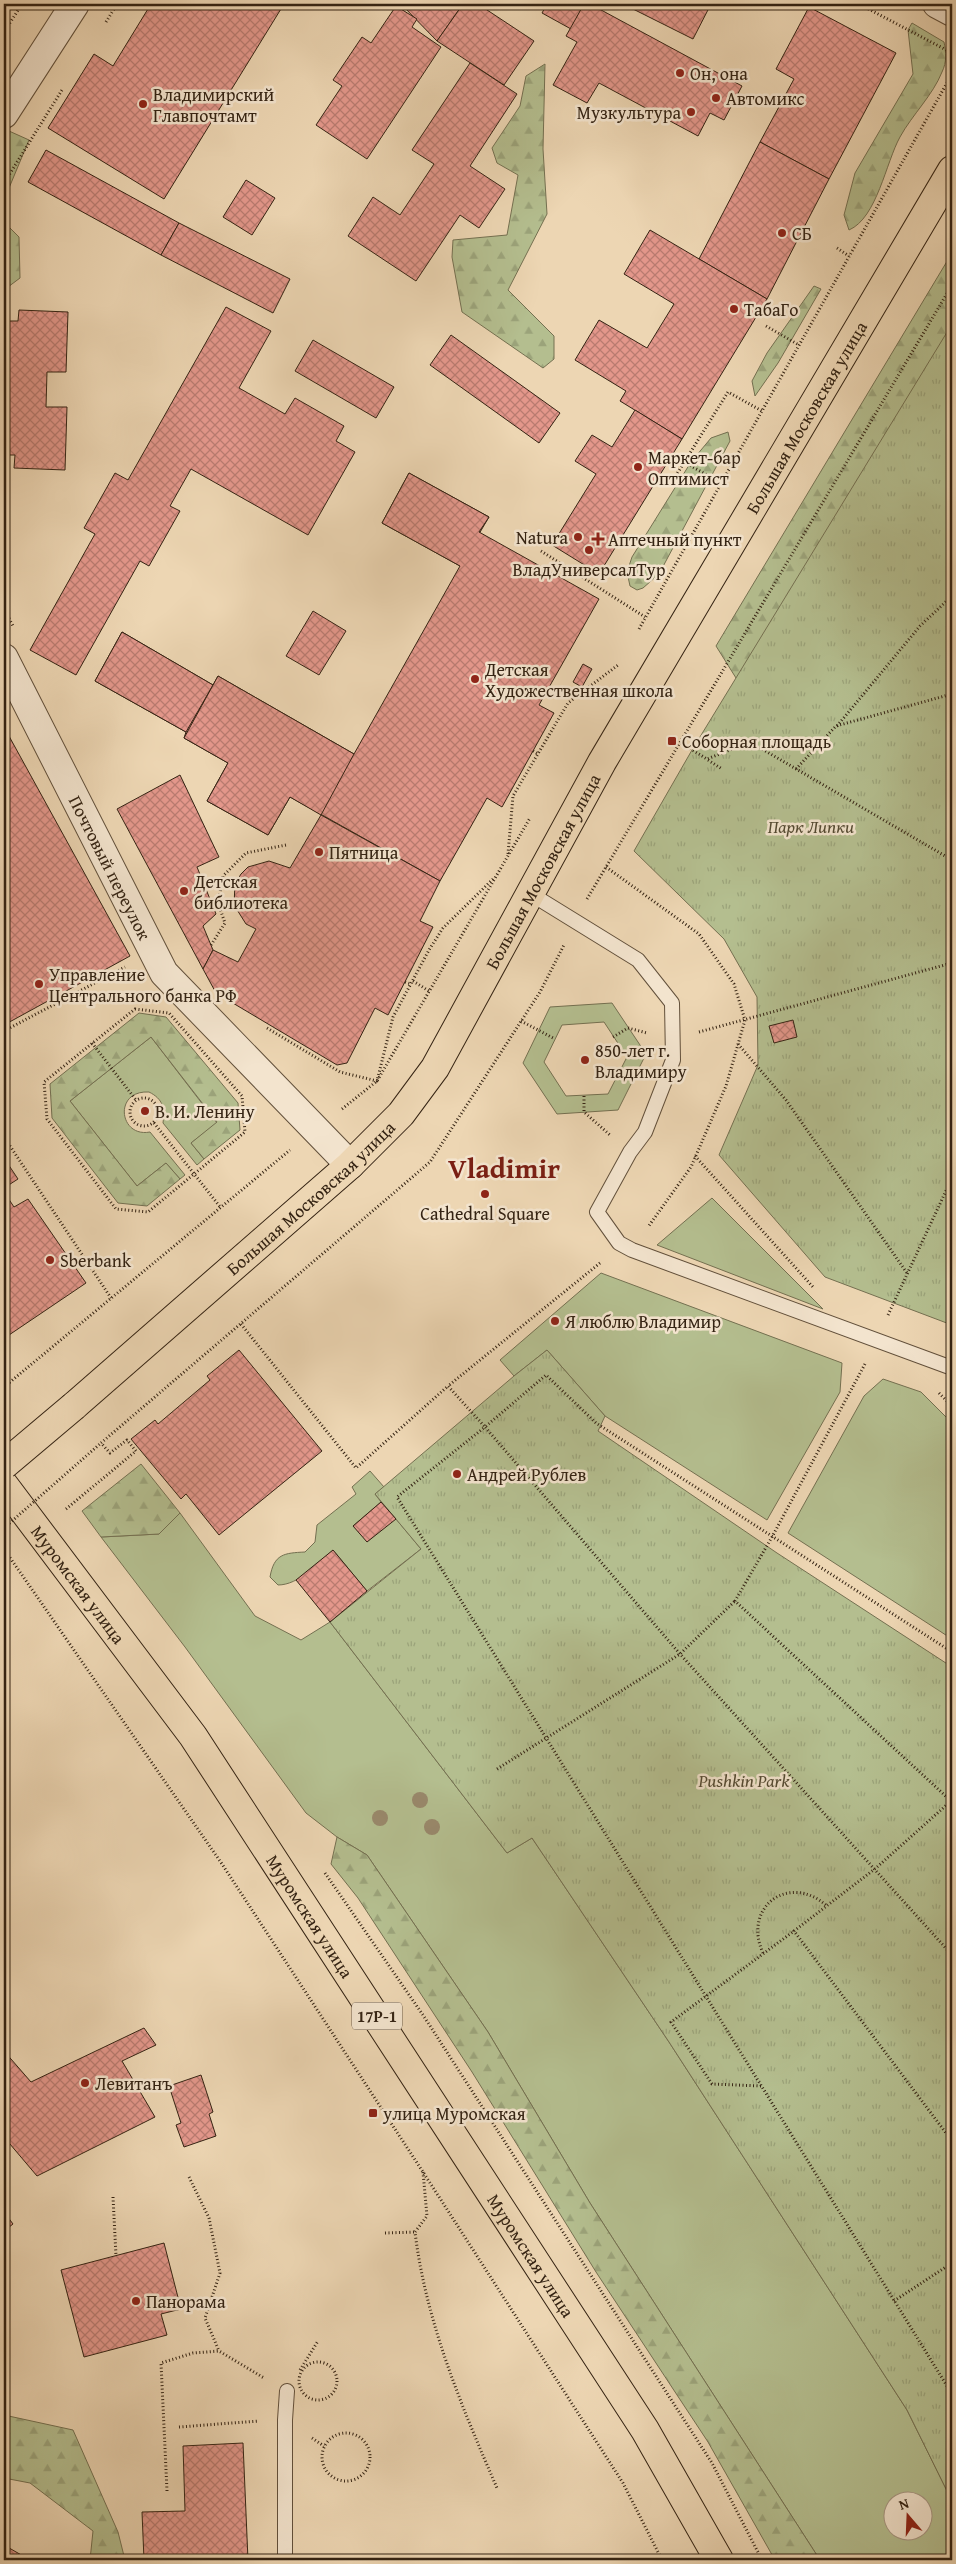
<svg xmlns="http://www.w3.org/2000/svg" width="956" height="2564" font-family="'Gentium Book Plus',serif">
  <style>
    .green { fill: #b4be8f; stroke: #747051; fill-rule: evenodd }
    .forest { fill: url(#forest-firs); stroke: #747051 }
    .park { fill: url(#park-tufts); stroke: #747051 }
    .building { fill: url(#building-cross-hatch); stroke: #342313 }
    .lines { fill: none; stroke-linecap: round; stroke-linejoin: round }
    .lane-casing { stroke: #62503b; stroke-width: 16 }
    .street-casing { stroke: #62503b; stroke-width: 30 }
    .primary-casing { stroke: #342313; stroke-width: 30 }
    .path { stroke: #342313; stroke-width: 3; stroke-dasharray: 1 2.5; stroke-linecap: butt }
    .lane { stroke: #f3e4ce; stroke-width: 14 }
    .street { stroke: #f3e4ce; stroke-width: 28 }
    .primary { stroke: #edd6b3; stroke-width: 28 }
    .primary-bridge-casing { stroke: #342313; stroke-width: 30; stroke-linecap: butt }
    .path-bridge { stroke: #342313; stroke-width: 3; stroke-dasharray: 1 2.5; stroke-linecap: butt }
    .primary-bridge { stroke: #edd6b3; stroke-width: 28 }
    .tree { fill: #99896c }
    .poi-dot { fill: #8f2418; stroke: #f3e4ce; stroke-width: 2 }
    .labels { text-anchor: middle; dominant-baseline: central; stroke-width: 5; stroke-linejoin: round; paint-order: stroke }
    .shield { fill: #f3e4ce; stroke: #6d5d4b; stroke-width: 1 }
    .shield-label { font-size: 16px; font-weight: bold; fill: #342313 }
    .poi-label { font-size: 18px; fill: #342313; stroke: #f3e4ce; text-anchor: start }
    .street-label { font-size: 18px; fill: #342313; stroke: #f3e4ce }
    .park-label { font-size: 18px; font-style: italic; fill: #544a32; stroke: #f3e4ce }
    .town-label { font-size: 28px; font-weight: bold; fill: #7a1f14; stroke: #f3e4ce }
  </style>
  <defs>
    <pattern id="forest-firs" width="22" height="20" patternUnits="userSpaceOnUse" patternTransform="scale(1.25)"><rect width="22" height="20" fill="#b4be8f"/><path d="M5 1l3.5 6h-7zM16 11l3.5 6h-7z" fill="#9ba37a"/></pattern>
    <pattern id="park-tufts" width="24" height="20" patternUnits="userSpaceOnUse" patternTransform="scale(1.25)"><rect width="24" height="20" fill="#b4be8f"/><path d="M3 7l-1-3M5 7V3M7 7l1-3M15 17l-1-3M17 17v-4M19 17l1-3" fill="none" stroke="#9ba37a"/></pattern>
    <pattern id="building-cross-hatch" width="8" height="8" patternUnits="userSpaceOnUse" patternTransform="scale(1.25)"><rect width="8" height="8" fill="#e3978b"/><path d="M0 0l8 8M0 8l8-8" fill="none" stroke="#b97b70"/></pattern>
  </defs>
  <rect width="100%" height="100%" fill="#edd6b3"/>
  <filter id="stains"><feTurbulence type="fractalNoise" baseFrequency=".004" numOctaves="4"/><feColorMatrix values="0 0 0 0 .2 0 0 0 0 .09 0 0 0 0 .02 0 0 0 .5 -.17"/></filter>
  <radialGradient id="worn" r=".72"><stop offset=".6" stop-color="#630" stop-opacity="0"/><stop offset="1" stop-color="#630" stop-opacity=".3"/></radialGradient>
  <g class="green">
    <path d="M612,1003L646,1054L618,1110L557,1114L523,1063L550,1007ZM604,1022L627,1057L608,1094L566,1096L544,1062L562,1025Z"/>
    <path d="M151,1037L217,1123L191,1143L204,1159L197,1165L163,1123C165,1108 163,1099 149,1092C113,1090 119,1138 150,1132L185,1175L180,1179L166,1163L137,1186L70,1101Z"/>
    <path d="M712,1198L823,1309L657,1245Z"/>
    <path d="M601,1273L842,1363L840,1392L767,1520L605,1416L547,1350L514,1376L500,1360Z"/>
    <path d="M883,1379L921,1392L952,1423V1639L788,1533L864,1396Z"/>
    <path d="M370,1471L384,1487L375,1494L381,1502L353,1526L396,1519L421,1549L367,1591L333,1550C318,1563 299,1585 278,1585L270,1577C274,1554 284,1553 305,1552L315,1542L317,1525L356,1494L352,1487Z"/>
    <path d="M180,1513L255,1616L301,1640L330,1622L507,1853L532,1838L669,2042L907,2410L952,2501V2560H820L590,2203L488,2032L367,1855L337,1837L306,1813L185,1647L101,1537L159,1534ZM894,2502H924V2532H894Z"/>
  </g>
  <g class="forest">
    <path d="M912,23L944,42C946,52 947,62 942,72C933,95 912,115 900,137C886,162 877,218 849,230L844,215L855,173L913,74L908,30Z"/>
    <path d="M545,64L543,149L547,214L508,290L554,336V359L543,368L462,312L452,257L453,240L507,235L518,175L497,163L492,148L520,106L526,76Z"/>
    <path d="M9,131L29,140L4,200V140Z"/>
    <path d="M4,222L19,237L20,278L4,290Z"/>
    <path d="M952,253V832L736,678L716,646Z"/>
    <path d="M814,286L821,289L778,363L755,396L752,381L767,353Z"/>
    <path d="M728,432L730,441L659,574L643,588L637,590L630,586L627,572L632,557L691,462L711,438Z"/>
    <path d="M139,1013L166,1017L238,1103L240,1130L204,1159L191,1143L217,1122L151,1037L70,1101L137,1186L166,1163L180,1179L147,1206L118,1203L52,1118L50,1084Z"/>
    <path d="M141,1464L180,1513L159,1534L101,1537L82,1511Z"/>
    <path d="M337,1837L367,1855L488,2032L590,2203L820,2560H775L708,2442L596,2272L472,2072L358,1898L331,1864Z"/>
    <path d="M4,2415L73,2430L118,2532L125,2560H90L93,2531L30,2483L4,2478Z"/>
  </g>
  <g class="park">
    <path d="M952,324V1325L825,1277L719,1155L758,1065L757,997L724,939L634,851L692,750Z"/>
    <path d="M547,1350L605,1416L598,1431L777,1553L952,1667V2501L907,2410L669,2042L532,1838L507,1853L330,1622L421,1549L375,1494L514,1376Z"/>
  </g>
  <g class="building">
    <path d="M151,4H284L164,199L48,128L94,54L113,66Z"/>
    <path d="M401,4H463L437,41Z"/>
    <path d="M463,4H478L534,41L504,85L437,41Z"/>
    <path d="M547,4H584L571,29L542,13Z"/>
    <path d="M584,4H590L742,86L724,120L710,113L698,136L599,83L587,103L553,85L577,42L566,36Z"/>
    <path d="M623,4H711L693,39Z"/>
    <path d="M396,6L417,19L412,27L441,47L367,159L316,125L342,86L333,80L362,37L371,43Z"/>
    <path d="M809,7L896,53L829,179L760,142L794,79L776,69Z"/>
    <path d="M470,63L517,94L470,166L505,189L479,228L460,215L416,281L348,236L373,197L400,215L434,164L412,150Z"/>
    <path d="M760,142L829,179L767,299L699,259Z"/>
    <path d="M46,150L179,223L161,255L28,182Z"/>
    <path d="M246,180L275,198L252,235L223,217Z"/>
    <path d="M179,223L290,279L273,313L161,255Z"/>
    <path d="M650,230L767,299L682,439L620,401L626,391L575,360L599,320L647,348L674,304L624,274Z"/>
    <path d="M226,307L271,331L239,388L285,414L295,398L344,426L336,441L355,452L308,535L191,469L170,506L180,511L149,566L140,561L76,675L30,650L95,534L84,528L115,473L128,480Z"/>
    <path d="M19,310L68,312L66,372H47L46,407H67L65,470L14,468L15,455H4V321H18Z"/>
    <path d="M451,335L560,413L539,443L430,365Z"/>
    <path d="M313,340L394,387L376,418L295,371Z"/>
    <path d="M635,410L682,439L599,574L552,545L596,474L575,461L592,435L612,447Z"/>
    <path d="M409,473L489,517L460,566L382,523Z"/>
    <path d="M409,473L489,517L479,532L599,599L539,705L554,713L502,807L487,798L440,881L290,797L268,835L207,801L228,763L184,738L186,732L95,681L122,632L213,685L218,676L354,754L460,566L382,523Z"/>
    <path d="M313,611L346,631L319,675L286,656Z"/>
    <path d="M122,632L213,685L186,732L95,681Z"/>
    <path d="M583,664L592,669L582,687L573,682Z"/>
    <path d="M218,676L354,754L321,815L290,797L268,835L207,801L228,763L184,738Z"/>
    <path d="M4,727L130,956L4,1025Z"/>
    <path d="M180,775L219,857L197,867L216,914L203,926L213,950L203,969L117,809Z"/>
    <path d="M321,815L440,881L420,921L433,927L388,1015L375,1008L347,1063L337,1065L216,993L203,969L213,950L238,962L256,929L246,924L234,905L235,884L241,874L248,867L269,861L290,868Z"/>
    <path d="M793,1020L797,1037L774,1043L769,1026Z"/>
    <path d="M4,1158L18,1179L4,1188Z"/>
    <path d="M4,1192L14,1207L28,1199L86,1283L9,1335L4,1327Z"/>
    <path d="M239,1350L322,1451L219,1535L186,1494L181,1499L131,1439L155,1420L158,1424L210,1380L207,1376Z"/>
    <path d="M381,1502L396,1519L367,1542L353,1526Z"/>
    <path d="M333,1550L367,1591L330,1622L296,1580Z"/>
    <path d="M144,2028L156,2045L122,2061L155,2117L37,2176L4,2137V2051L31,2082Z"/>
    <path d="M201,2075L213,2112L209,2114L216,2136L184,2147L176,2125L181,2123L169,2086Z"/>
    <path d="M4,2212L13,2224L4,2231Z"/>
    <path d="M164,2243L181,2309L161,2314L167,2335L84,2357L61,2270Z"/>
    <path d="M243,2443L248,2560H144L142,2512L185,2511L183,2446Z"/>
    <path d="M4,2545L30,2560H4Z"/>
  </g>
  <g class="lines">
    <defs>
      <g id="lane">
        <path d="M531,894L638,960L672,1003L673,1060L645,1132L630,1152L597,1212L619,1243L632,1250L952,1368"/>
        <path d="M285,2560V2420L287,2391"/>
      </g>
      <g id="street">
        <path d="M937,4L952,12"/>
        <path d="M4,114L75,4"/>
        <path id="s1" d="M4,658L164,973L350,1165"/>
      </g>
      <g id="primary">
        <path id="s2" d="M74,1406L350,1165L401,1114L435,1068L602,762L952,170"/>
        <path id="s3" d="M4,1485L193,1736L645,2430L719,2560"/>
      </g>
    </defs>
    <use href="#lane" class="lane-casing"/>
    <use href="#street" class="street-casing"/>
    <use href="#primary" class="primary-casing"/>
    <g class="path">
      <path d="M859,4L952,53"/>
      <path d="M106,22L117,4"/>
      <path d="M4,32L22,4"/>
      <path d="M4,183L62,90"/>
      <path d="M837,248L849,256"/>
      <path d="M766,326L799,345"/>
      <path d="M684,462L721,483"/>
      <path d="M670,485L728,392L762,411"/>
      <path d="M541,551L645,617"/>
      <path d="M4,609L13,626"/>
      <path d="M639,629L952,74"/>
      <path d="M837,726L920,626L952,596"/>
      <path d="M681,743L707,759L750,742L952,860"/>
      <path d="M533,751L538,754"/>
      <path d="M708,760L722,769"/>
      <path d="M796,769L836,726L952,694"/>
      <path d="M508,854L513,796L568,703L618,665"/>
      <path d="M606,867L699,934L734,984L745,1020L726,1086L691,1167L648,1227"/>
      <path d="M587,899L952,285"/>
      <path d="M211,945L225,923L218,903L223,876L246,853L286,845"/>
      <path d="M413,981L429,991"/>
      <path d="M405,982L411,984"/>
      <path d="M135,1009L169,1013L242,1096L245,1132L148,1212L116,1209L47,1119L44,1082Z"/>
      <path d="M521,1021L555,1039"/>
      <path d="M267,1028L340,1072L377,1081L393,1017L429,950L443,928L493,879"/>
      <path d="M4,1031L125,967"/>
      <path d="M699,1032L952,963"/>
      <path d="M613,1037L628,1028L647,1033"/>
      <path d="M92,1043L136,1100"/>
      <path d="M738,1044L786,1100L907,1273"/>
      <path d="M584,1096V1112L610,1135"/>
      <circle cx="144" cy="1112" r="14"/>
      <path d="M342,1109L377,1081L530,818"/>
      <path d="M154,1123L221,1208"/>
      <path d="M4,1137L111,1298"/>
      <path d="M695,1156L813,1287"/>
      <path d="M600,1263L448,1386L485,1427L546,1375L596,1423L952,1652"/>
      <path d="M888,1315L952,1178"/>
      <path d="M241,1324L356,1468L448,1386"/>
      <path d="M865,1364L772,1537L735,1601L952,1802"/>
      <path d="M4,1387L290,1150"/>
      <path d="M939,1393L952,1406"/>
      <path d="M66,1509L136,1451L127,1440L110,1453L101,1443L430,1162L540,992L564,945"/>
      <path d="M4,1549L222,1864L423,2172L623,2483L662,2560"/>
      <path d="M497,1769L680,1654L735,1601"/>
      <path d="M951,1801L876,1868L794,1931L952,2141"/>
      <path d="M325,1873L423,2015L712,2463L762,2560"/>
      <path d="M763,1953C742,1907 789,1872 827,1906"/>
      <path d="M952,1955L680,1654L485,1427L397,1497L952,2394"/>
      <path d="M761,2086L712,2084L671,2022L794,1931"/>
      <path d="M423,2172L427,2216L415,2232C426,2322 461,2405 497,2488"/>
      <path d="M189,2177L209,2218L220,2273L205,2318L219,2351"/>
      <path d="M113,2197L116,2256"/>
      <path d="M385,2233L415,2232"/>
      <path d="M894,2301L952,2263"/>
      <circle cx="318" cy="2381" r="19"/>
      <path d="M300,2370L318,2341"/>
      <path d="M179,2427L259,2421"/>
      <circle cx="346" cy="2457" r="24"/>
      <path d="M312,2438L324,2446"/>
      <path d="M167,2491L161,2363L193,2353L219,2351L264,2378"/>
    </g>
    <use href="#lane" class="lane"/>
    <use href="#street" class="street"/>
    <use href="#primary" class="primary"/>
    <defs>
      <path id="primary-bridge" d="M4,1465L74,1406"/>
    </defs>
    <use href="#primary-bridge" class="primary-bridge-casing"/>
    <path class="path-bridge" d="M4,1528L101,1443"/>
    <use href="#primary-bridge" class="primary-bridge"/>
  </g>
  <g class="tree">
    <circle cx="420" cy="1800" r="8"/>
    <circle cx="380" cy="1818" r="8"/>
    <circle cx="432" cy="1827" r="8"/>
  </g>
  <g class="poi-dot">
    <circle cx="680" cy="73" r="5"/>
    <circle cx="716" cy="98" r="5"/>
    <circle cx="143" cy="104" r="5"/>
    <circle cx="691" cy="112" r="5"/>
    <circle cx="782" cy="233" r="5"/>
    <circle cx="734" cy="309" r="5"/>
    <circle cx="638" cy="467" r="5"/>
    <circle cx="578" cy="537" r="5"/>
    <path d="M595.5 531.5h5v5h5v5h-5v5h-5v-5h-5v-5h5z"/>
    <circle cx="589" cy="550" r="5"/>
    <circle cx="475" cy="679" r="5"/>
    <rect x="667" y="736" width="10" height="10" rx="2.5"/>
    <circle cx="319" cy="852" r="5"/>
    <circle cx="184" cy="891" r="5"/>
    <circle cx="39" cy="984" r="5"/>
    <circle cx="585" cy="1060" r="5"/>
    <circle cx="145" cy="1111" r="5"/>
    <circle cx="485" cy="1194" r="5"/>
    <circle cx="50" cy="1260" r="5"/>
    <circle cx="555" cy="1321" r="5"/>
    <circle cx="457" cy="1474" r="5"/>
    <circle cx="85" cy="2083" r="5"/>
    <rect x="368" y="2108" width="10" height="10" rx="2.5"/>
    <circle cx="136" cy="2301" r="5"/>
  </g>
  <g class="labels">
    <rect class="shield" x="352" y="2002.5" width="50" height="27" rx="4"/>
    <g class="shield-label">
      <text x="377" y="2016">17Р-1</text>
    </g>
    <g class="poi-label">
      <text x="690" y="73">Он, она</text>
      <text x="153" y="94">Владимирский<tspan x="153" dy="21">Главпочтамт</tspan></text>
      <text x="726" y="98">Автомикс</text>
      <text x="681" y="112" text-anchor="end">Музкультура</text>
      <text x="792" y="233">СБ</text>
      <text x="744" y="309">ТабаГо</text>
      <text x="648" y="457">Маркет-бар<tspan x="648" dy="21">Оптимист</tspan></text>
      <text x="568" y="537" text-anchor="end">Natura</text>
      <text x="608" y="539">Аптечный пункт</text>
      <text x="589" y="569" text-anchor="middle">ВладУниверсалТур</text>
      <text x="485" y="669">Детская<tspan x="485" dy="21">Художественная школа</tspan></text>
      <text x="682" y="741">Соборная площадь</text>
      <text x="329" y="852">Пятница</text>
      <text x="194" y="881">Детская<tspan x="194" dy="21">библиотека</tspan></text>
      <text x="49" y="974">Управление<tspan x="49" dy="21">Центрального банка РФ</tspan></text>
      <text x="595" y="1050">850-лет г.<tspan x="595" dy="21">Владимиру</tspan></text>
      <text x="155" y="1111">В. И. Ленину</text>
      <text x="485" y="1213" text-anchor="middle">Cathedral Square</text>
      <text x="60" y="1260">Sberbank</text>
      <text x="565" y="1321">Я люблю Владимир</text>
      <text x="467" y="1474">Андрей Рублев</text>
      <text x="95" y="2083">Левитанъ</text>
      <text x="383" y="2113">улица Муромская</text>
      <text x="146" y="2301">Панорама</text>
    </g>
    <g class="street-label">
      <text stroke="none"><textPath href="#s2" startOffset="1245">Большая Московская улица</textPath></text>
      <text stroke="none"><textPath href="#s1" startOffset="235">Почтовый переулок</textPath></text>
      <text stroke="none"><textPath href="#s2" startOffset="720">Большая Московская улица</textPath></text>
      <text stroke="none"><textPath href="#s2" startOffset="315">Большая Московская улица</textPath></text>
      <text stroke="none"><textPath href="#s3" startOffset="124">Муромская улица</textPath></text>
      <text stroke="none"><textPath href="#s3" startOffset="529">Муромская улица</textPath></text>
      <text stroke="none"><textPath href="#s3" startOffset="934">Муромская улица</textPath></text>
    </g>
    <g class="park-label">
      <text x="811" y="826">Парк Липки</text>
      <text x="744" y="1780">Pushkin Park</text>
    </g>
    <g class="town-label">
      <text x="504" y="1167">Vladimir</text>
    </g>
  </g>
  <rect width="956" height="2564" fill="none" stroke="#edd6b3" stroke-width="20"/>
  <rect x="5" y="5" width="946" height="2554" fill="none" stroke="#342313" stroke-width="2.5"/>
  <rect x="10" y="10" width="936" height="2544" fill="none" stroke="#342313"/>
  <g transform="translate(908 2516) rotate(341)"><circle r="24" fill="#f3e4ce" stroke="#a79783"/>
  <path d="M0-4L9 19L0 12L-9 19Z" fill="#8f2418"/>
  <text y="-8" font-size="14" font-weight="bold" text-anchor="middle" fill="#342313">N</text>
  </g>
  <rect width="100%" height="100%" filter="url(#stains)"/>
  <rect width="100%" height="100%" fill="url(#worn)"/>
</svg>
